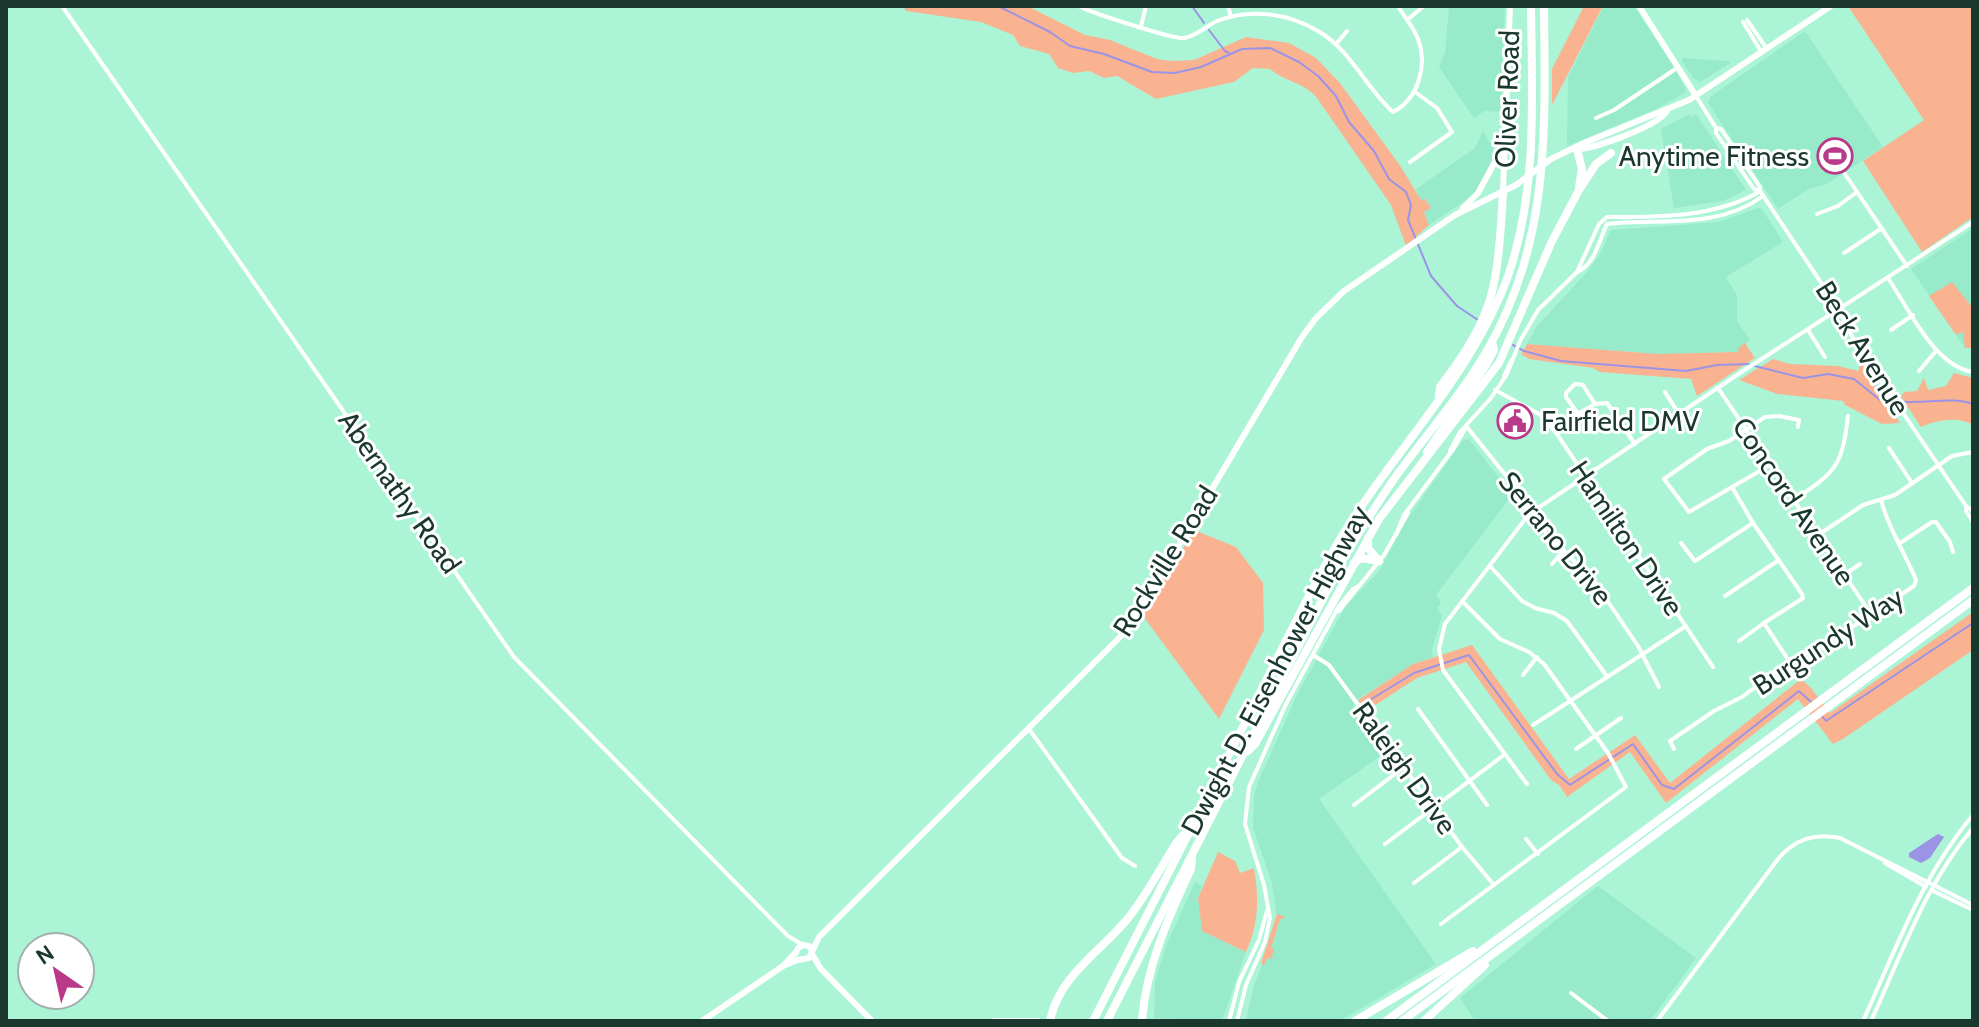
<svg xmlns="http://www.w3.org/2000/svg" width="1979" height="1027" font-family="Cabin,sans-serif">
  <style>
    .built { fill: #97eaca }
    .green { fill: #f9b391 }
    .water { fill: #9b94e6 }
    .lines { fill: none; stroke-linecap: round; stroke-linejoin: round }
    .stream { stroke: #9b94e6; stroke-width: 2 }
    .minor { stroke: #fff; stroke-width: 4 }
    .major { stroke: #fff; stroke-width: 6 }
    .highway { stroke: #fff; stroke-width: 8 }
    .labels { text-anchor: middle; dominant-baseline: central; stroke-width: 6; stroke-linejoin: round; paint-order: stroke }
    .street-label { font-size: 28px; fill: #1a382d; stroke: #fff }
    .poi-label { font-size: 28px; fill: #1a382d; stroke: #fff; text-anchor: end }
  </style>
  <rect width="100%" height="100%" fill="#abf5d6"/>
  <g class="built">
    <path d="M1449,6H1505L1501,112L1484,111L1474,118L1439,67L1445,53Z"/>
    <path d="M1604,6H1634L1671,62L1685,88V93L1656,109L1567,146L1568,77Z"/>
    <path d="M1805,31L1883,147L1827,184L1808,189L1778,209L1708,103L1710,97Z"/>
    <path d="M1683,58L1726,61L1732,62L1700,82L1694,79L1682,61Z"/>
    <path d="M1689,114L1691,117L1696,114L1746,190L1723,201L1674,208L1661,129Z"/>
    <path d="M1483,131L1496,152L1482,181L1476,192L1466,200L1429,225L1416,189L1475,148Z"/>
    <path d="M1758,208L1762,209L1783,242L1726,277L1737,296V321L1750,340L1739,347V352L1658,354L1527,344L1537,326L1587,272L1600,254L1611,230L1719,222Z"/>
    <path d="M1973,228V348H1965L1911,269Z"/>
    <path d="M1469,439L1512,495L1436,595L1441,603L1437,608L1442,616L1432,649L1433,657L1413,664L1358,699L1353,707L1386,752L1319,799L1436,964L1340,1021H1246L1254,985L1273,938L1277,918L1272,883L1253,828L1254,796L1258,782L1297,695L1345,607L1379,571L1408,518L1463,440Z"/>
    <path d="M1195,882L1202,886L1198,898L1202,931L1246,952L1222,1021L1154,1018L1155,981L1166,946Z"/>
    <path d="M1598,886L1696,958L1650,1021H1475L1460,998Z"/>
  </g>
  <g class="green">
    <path d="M903,6H1027L1085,35L1110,40L1157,59L1171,61L1194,60L1246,37L1289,43L1316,58L1340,83L1401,167L1421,200L1425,199L1431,208L1424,212L1429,225L1406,246L1391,205L1317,98C1304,82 1285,82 1270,69L1253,68L1234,82L1156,99L1117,76L1104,78L1089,71L1073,73L1058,68L1049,54L1020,46L1013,35L981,22L906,11Z"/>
    <path d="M1584,6H1603L1552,105V69Z"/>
    <path d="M1848,6H1973V217L1922,252L1863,161L1924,120Z"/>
    <path d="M1952,282L1973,308V348H1965L1963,332L1956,335L1929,296Z"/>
    <path d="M1745,343L1755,358L1697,396L1691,379L1600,372L1593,368L1529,359L1521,354L1527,344L1658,354L1738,352L1739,347Z"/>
    <path d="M1773,359L1790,364L1838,366L1858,371L1861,363L1900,423L1882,424L1845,405L1843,401L1777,394L1739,380Z"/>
    <path d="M1954,373L1973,378V425C1958,416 1937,420 1921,427L1901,397L1904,392L1917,391L1924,378L1928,390L1946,386Z"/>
    <path d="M1194,530L1236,547L1263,583L1264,630L1219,719L1143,616Z"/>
    <path d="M1973,612V650L1843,739L1833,744L1798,699L1666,803L1630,752L1567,797L1559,785L1551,780L1466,662L1417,678L1366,711L1358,700L1413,664L1472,645L1569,779L1635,735L1670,783L1801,679L1811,688L1830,713Z"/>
    <path d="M1218,852L1235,861L1240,873L1254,868C1259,898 1259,924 1246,952L1202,931L1198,898Z"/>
    <path d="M1277,914L1283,916L1284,919H1280L1271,948L1274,950L1271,959L1267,958L1264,966L1261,963Z"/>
  </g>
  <path class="water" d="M1938,834L1944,837L1930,858L1921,863L1909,857V853Z"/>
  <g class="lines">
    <g class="stream">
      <path d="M998,6L1050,32L1070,46L1104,54L1152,72L1175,73L1201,67L1242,49L1270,48L1299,62L1318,76L1336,96L1349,122L1374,151L1389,179L1406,192L1411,205L1408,220L1431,276L1457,306L1478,320"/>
      <path d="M1192,6L1204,23"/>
      <path d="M1209,30L1225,51L1229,53"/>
      <path d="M1513,345L1524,351L1561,361L1686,371L1717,365L1749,364"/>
      <path d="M1755,366L1803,378L1828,374L1854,379L1880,400H1891"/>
      <path d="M1897,401C1923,405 1949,396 1973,404"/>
      <path d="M1365,703L1414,673L1469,655L1557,774L1570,785L1633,744L1662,785L1674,789L1799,691L1811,702"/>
      <path d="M1822,716L1826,721L1973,623"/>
    </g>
    <g class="minor">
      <path d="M62,6L514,657L788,936L803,945"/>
      <path d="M1079,6C1089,12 1175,40 1184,38C1197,36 1206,26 1217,21C1250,8 1288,13 1318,31C1352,51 1365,87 1393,112C1418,99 1428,66 1418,39C1414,27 1404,17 1398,6"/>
      <path d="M1228,6L1231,17"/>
      <path d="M1407,20L1424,6"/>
      <path d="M1747,20L1767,49"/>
      <path d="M1743,22L1762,53"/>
      <path d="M1141,26L1146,6"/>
      <path d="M1337,43L1347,31"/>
      <path d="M1696,96L1716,128V133L1754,189L1760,191"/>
      <path d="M1596,118L1614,110L1677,68"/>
      <path d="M1716,128L1721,129L1760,187V191L1836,305L1855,342L1966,506V511L1973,522"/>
      <path d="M1410,162L1452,132L1437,108L1415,92"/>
      <path d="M1845,174L1907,266"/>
      <path d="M1817,214L1838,206L1857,192"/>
      <path d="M1844,253L1882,228"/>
      <path d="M1577,272L1599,224L1607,217C1658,217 1713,218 1759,192"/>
      <path d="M1888,278C1909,309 1934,366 1973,372"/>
      <path d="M1808,330L1825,357"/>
      <path d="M1891,330L1913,315"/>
      <path d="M1919,371L1936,351"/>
      <path d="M1504,376L1511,361"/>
      <path d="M1718,388L1871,614"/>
      <path d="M1495,390L1539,414L1557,434L1713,667"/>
      <path d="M1665,392L1679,414"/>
      <path d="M1595,404L1578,414L1566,397V393L1575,384L1583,385L1595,404L1607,403L1635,444"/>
      <path d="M1467,427L1519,492L1547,534L1594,581L1638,646L1659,687"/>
      <path d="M1889,448L1912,483"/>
      <path d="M1450,451L1460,432L1491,398L1507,374L1520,341L1538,310L1577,272C1595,265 1599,240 1607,224C1659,218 1717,230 1763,196"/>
      <path d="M1770,465L1689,512L1664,479L1707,449L1729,441L1765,417L1779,416L1799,420L1798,427"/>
      <path d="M1732,487L1753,523L1802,594L1803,598L1764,623L1789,661"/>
      <path d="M1794,500C1835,472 1842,468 1848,416"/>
      <path d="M1966,506L1973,511"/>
      <path d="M1396,535L1404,515L1454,448L1465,429"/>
      <path d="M1818,535L1863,505L1895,495L1952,456L1973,452"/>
      <path d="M1681,543L1695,561L1753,523"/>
      <path d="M1900,543L1932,522H1936L1950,542L1953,552"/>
      <path d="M1552,564L1564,550"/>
      <path d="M1490,566L1522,601L1535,608L1554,613L1567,621L1606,675"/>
      <path d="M1844,575L1860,564"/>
      <path d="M1725,596L1779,560"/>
      <path d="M1339,611L1384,555L1408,513"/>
      <path d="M1739,641L1764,623"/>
      <path d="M1313,655L1329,665L1462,847L1494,885"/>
      <path d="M1523,675L1537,657"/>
      <path d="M1418,709L1487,805"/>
      <path d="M1533,725L1686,626"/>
      <path d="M1029,729L1122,858L1135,866"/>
      <path d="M1576,749L1621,718"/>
      <path d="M1674,749L1670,741L1714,711L1742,697L1794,658L1822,647L1914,586L1916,580C1905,553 1888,528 1881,500"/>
      <path d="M1527,784L1443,670L1439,649L1445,624L1529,514L1743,371L1973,222"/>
      <path d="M1354,805L1404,767"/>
      <path d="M1526,839L1538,854"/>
      <path d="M1385,844L1504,755"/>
      <path d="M1885,863L1926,887"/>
      <path d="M1414,883L1462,847"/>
      <path d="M1933,891L1973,910"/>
      <path d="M1441,924L1626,787L1608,753L1544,664L1529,652L1500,639L1462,601"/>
      <path d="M1571,993L1608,1021"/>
      <path d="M1229,1021L1239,982L1259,940L1267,911"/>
      <path d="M1237,1021L1246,985L1265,942L1270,918L1264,885L1245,824L1249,787L1286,704L1339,606L1353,589L1359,586"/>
      <path d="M1657,1021L1778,859C1795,839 1814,833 1840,838L1973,905"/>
      <path d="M1863,1021C1895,951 1923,874 1973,815"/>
      <path d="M1871,1021C1901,956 1926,883 1973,828"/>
    </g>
    <g class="major">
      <path d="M1639,6L1696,96"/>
      <path d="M1577,149C1594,149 1658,126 1667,111"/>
      <path d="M1503,192L1510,6"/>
      <path d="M1463,208L1478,193L1503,147"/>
      <path d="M796,953L798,948L803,945L809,946L812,951"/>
      <path d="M812,954L821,969L872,1021"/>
      <path d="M783,966L797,960L809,958L819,937L1125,632L1144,604L1302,337L1316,318L1344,291L1455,215L1516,185L1551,159L1584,143L1689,100L1831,6"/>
      <path d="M702,1021L783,966L796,952"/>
      <path d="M994,1021H1038"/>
    </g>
    <g class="highway">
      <path d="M1577,149L1582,169L1579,187"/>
      <path d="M1439,396L1440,387C1458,363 1477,336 1487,308C1499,277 1501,225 1503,192"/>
      <path d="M1427,452L1486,365L1494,350L1492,342"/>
      <path d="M1368,538V548L1379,561"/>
      <path d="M1354,563L1361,558L1379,561"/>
      <path d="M1248,751L1255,744L1379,519L1499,363L1552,241L1579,190L1596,164L1611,153"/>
      <path d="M1050,1021C1059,975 1102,951 1129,917C1147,894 1161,867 1177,842L1186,832"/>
      <path d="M1093,1021C1144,920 1196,820 1247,719C1276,661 1304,602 1336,546C1390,454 1471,378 1508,276C1538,189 1532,97 1531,6"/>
      <path d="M1107,1021L1343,559C1361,529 1379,500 1399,472C1428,433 1460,396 1485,354C1551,243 1545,130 1544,6"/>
      <path d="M1142,1021C1146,967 1168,918 1191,869L1192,859"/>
      <path d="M1355,1021L1473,951"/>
      <path d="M1386,1021L1973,588"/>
      <path d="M1402,1021L1973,600"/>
      <path d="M1424,1021L1485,965"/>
    </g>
  </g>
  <defs>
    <symbol id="stadium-ring" viewBox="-11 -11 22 22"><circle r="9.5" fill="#fff" stroke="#b93a88" stroke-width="1.5"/><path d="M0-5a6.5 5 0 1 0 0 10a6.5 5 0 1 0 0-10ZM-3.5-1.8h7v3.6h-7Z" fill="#b93a88"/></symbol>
    <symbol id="civic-ring" viewBox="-11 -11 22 22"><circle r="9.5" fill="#fff" stroke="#b93a88" stroke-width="1.5"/><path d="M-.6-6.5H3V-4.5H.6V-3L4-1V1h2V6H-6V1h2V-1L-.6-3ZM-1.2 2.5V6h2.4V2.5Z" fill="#b93a88"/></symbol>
  </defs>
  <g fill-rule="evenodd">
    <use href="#stadium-ring" x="1815" y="136" width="40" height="40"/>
    <use href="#civic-ring" x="1495" y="401" width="40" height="40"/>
  </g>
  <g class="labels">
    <g class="street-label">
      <text transform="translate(1507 99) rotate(-88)">Oliver Road</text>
      <text transform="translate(1863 348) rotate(58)">Beck Avenue</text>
      <text transform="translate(400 492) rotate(55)">Abernathy Road</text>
      <text transform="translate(1794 501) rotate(56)">Concord Avenue</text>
      <text transform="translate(1556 538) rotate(51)">Serrano Drive</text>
      <text transform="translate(1627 538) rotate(56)">Hamilton Drive</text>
      <text transform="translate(1165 561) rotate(-58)">Rockville Road</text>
      <text transform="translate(1828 641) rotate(-33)">Burgundy Way</text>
      <text transform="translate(1275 670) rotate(-62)">Dwight D. Eisenhower Highway</text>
      <text transform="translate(1405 768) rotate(54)">Raleigh Drive</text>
    </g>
    <g class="poi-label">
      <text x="1809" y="156">Anytime Fitness</text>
      <text x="1541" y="421" text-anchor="start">Fairfield DMV</text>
    </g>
  </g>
  <rect width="1979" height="1027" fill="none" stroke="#1a382d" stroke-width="16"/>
  <g transform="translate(56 971) rotate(326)"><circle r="38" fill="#ffffff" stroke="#a3afab" stroke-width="2"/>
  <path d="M0-6L14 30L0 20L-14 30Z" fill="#b93a88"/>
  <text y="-12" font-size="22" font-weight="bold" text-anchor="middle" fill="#1a382d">N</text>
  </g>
</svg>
